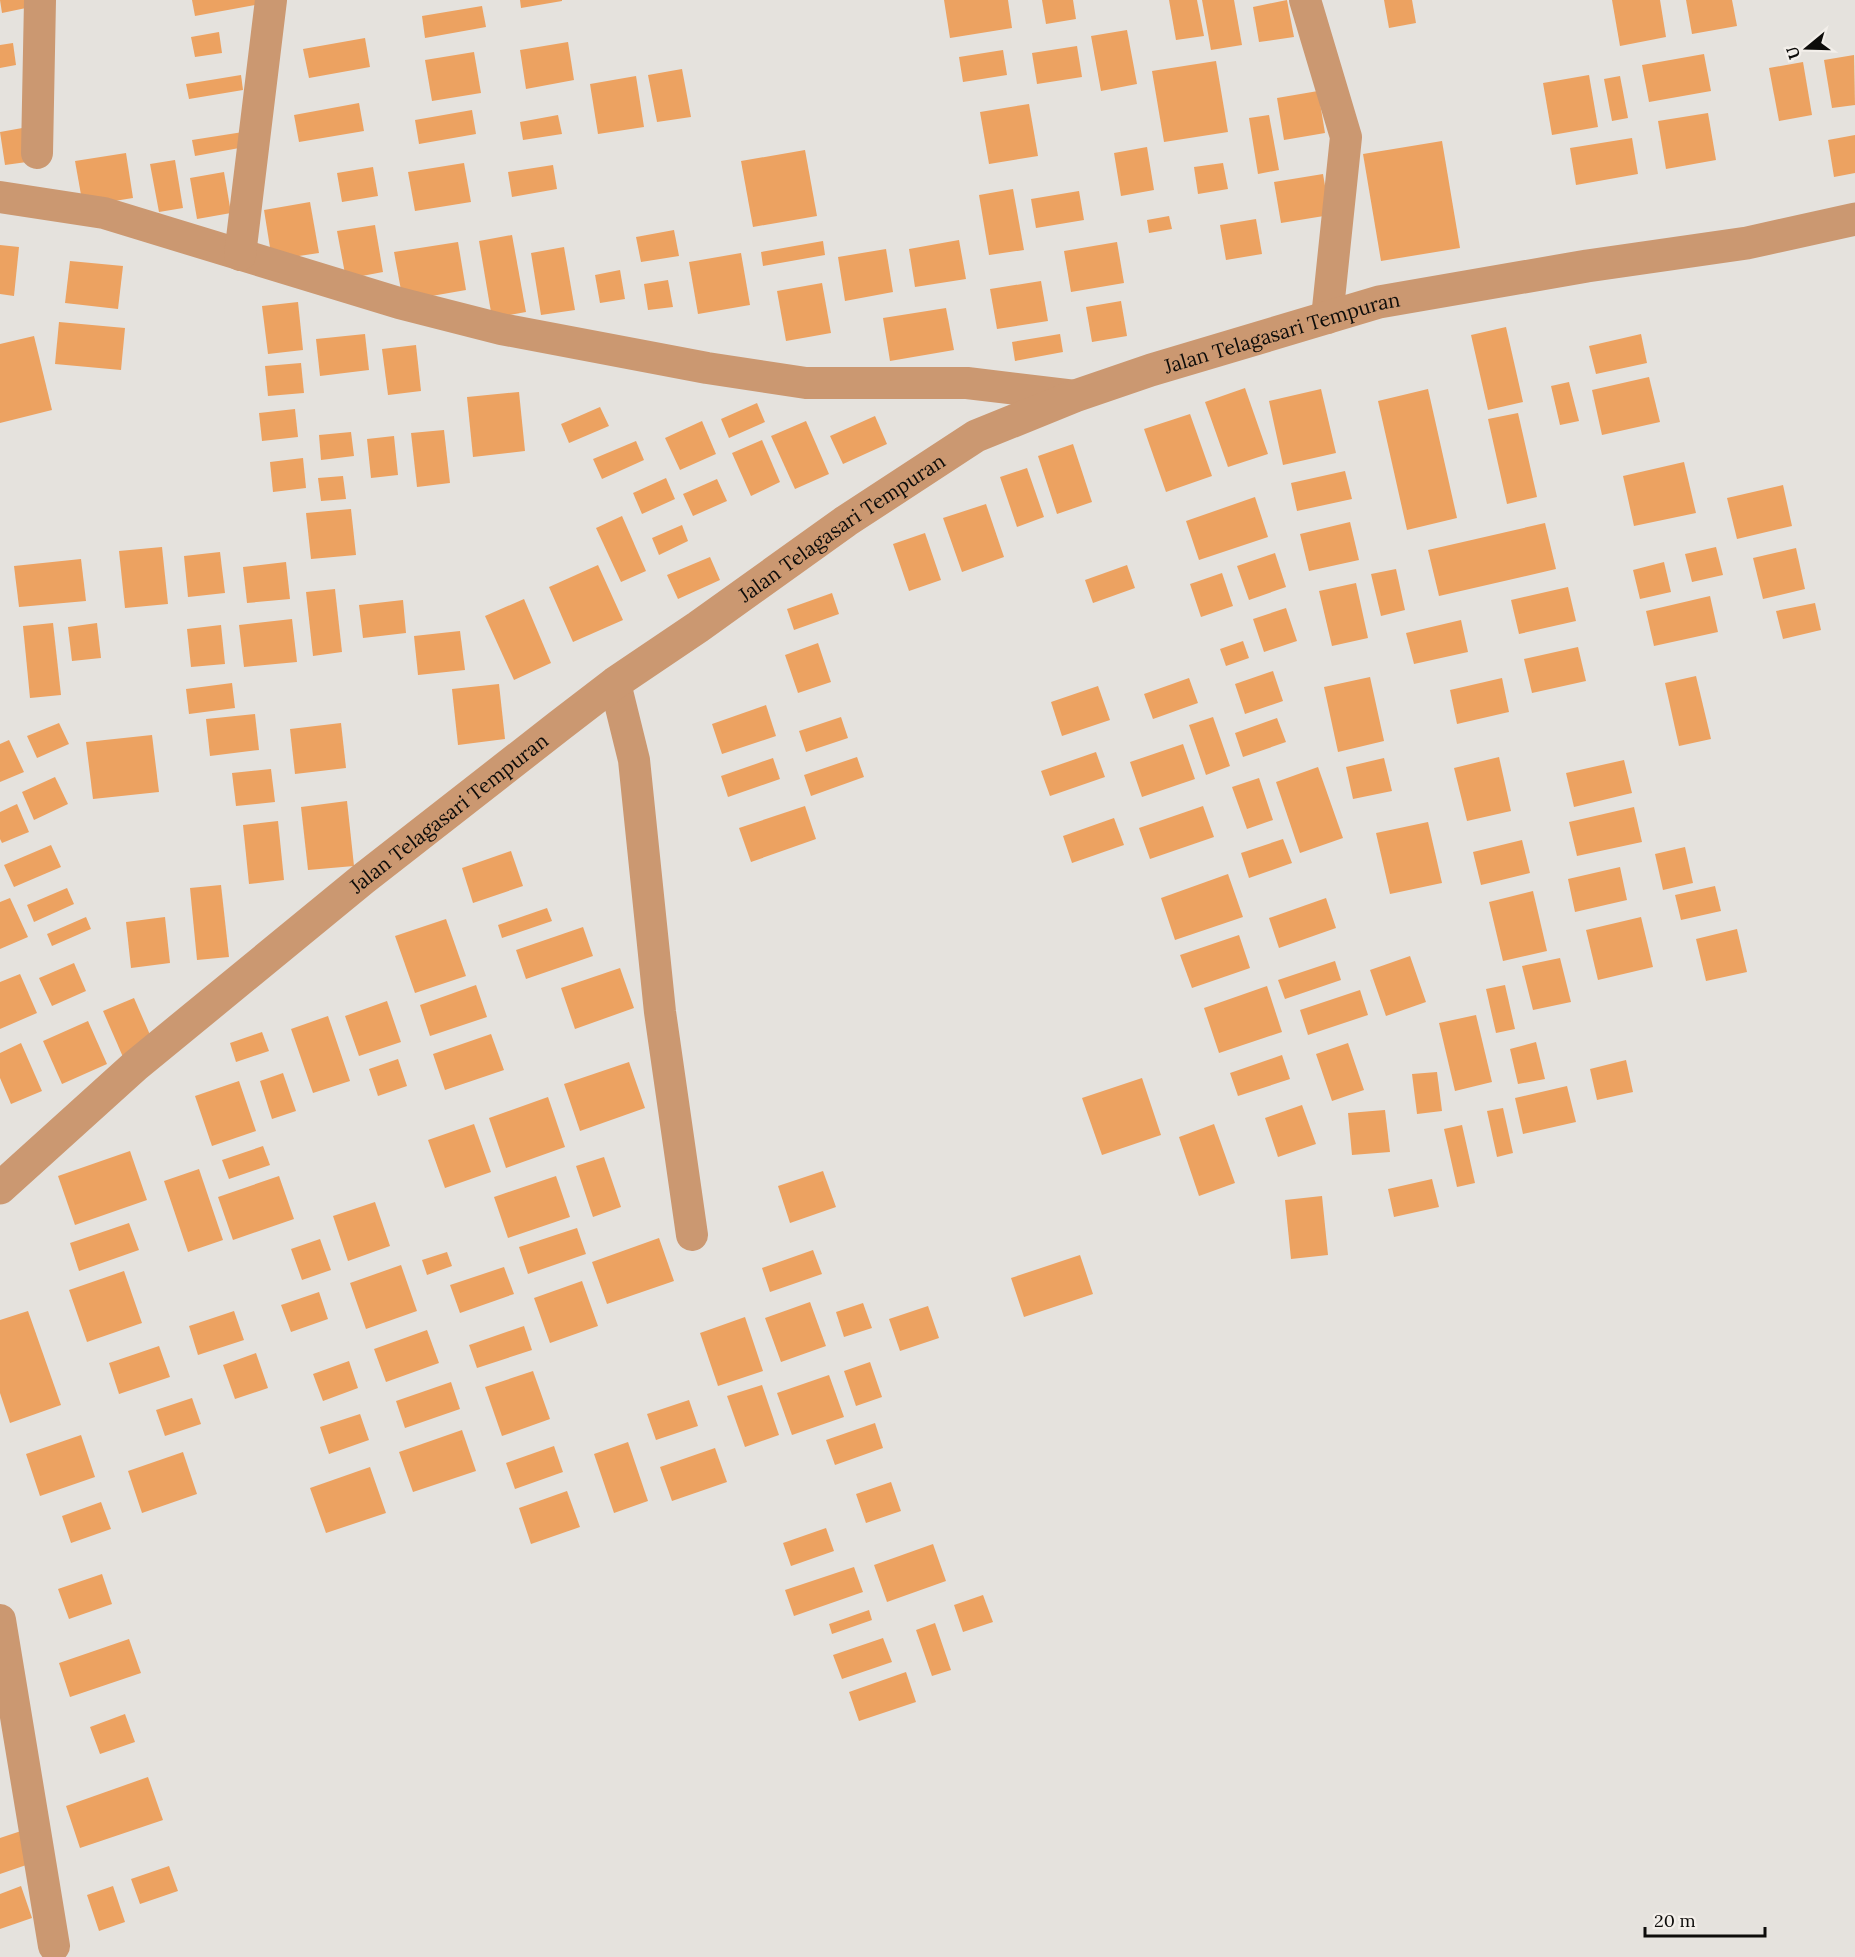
<svg xmlns="http://www.w3.org/2000/svg" width="1855" height="1957" font-family="Lora,serif">
  <style>
    .building { fill: #eca261 }
    .lines { fill: none; stroke-linecap: round; stroke-linejoin: round }
    .minor { stroke: #cb9871; stroke-width: 32 }
    .tertiary { stroke: #cb9871; stroke-width: 33 }
    .labels { text-anchor: middle; dominant-baseline: central; stroke-width: 5; stroke-linejoin: round; paint-order: stroke }
    .street-label { font-size: 20px; fill: #0d0c0a; stroke: #f3efea }
  </style>
  <rect width="100%" height="100%" fill="#e5e2dd"/>
  <g class="building">
    <path d="M0,0H24L26,8L2,13Z"/>
    <path d="M192,0H255V5L195,16Z"/>
    <path d="M520,0H562V1L521,8Z"/>
    <path d="M944,0H1008L1012,28L950,38Z"/>
    <path d="M1042,0H1073L1076,19L1046,24Z"/>
    <path d="M1169,0H1197L1204,36L1176,40Z"/>
    <path d="M1202,0H1234L1242,45L1211,50Z"/>
    <path d="M1287,0L1294,37L1259,42L1253,7Z"/>
    <path d="M1384,0H1412L1416,23L1389,28Z"/>
    <path d="M1612,0H1660L1666,37L1620,46Z"/>
    <path d="M1686,0H1732L1737,26L1692,34Z"/>
    <path d="M482,6L486,27L425,38L422,16Z"/>
    <path d="M1127,30L1137,84L1101,91L1091,36Z"/>
    <path d="M219,32L222,53L195,57L191,37Z"/>
    <path d="M365,38L370,67L309,78L303,49Z"/>
    <path d="M568,42L574,80L526,89L520,50Z"/>
    <path d="M13,43L16,65L0,68V45Z"/>
    <path d="M1077,46L1082,77L1037,84L1032,53Z"/>
    <path d="M1003,50L1007,75L963,82L959,57Z"/>
    <path d="M474,52L481,93L432,101L425,60Z"/>
    <path d="M1704,54L1711,91L1649,102L1642,65Z"/>
    <path d="M1854,55L1855,105L1832,108L1824,60Z"/>
    <path d="M1216,61L1228,132L1164,142L1152,71Z"/>
    <path d="M1803,62L1812,115L1779,121L1769,68Z"/>
    <path d="M682,69L691,117L657,122L648,75Z"/>
    <path d="M241,75L243,90L189,99L186,84Z"/>
    <path d="M1589,75L1598,127L1552,135L1543,83Z"/>
    <path d="M636,76L644,127L598,134L590,84Z"/>
    <path d="M1620,76L1628,118L1612,121L1604,79Z"/>
    <path d="M1318,91L1325,133L1284,140L1277,98Z"/>
    <path d="M359,103L364,131L299,142L294,115Z"/>
    <path d="M1029,104L1038,156L989,164L980,112Z"/>
    <path d="M472,110L476,134L419,144L415,120Z"/>
    <path d="M1708,113L1716,160L1666,169L1658,121Z"/>
    <path d="M558,115L562,134L523,140L520,122Z"/>
    <path d="M1269,115L1279,170L1258,174L1249,118Z"/>
    <path d="M28,127L34,161L5,165L0,132Z"/>
    <path d="M243,132L245,147L195,156L192,140Z"/>
    <path d="M1855,135V173L1834,177L1828,140Z"/>
    <path d="M1632,138L1638,174L1576,185L1570,148Z"/>
    <path d="M1442,141L1460,248L1381,261L1363,154Z"/>
    <path d="M1147,147L1154,190L1121,196L1114,153Z"/>
    <path d="M805,150L817,216L753,227L741,161Z"/>
    <path d="M126,153L133,198L83,206L75,161Z"/>
    <path d="M175,160L183,208L159,212L150,164Z"/>
    <path d="M464,163L471,202L415,211L408,172Z"/>
    <path d="M1223,163L1228,189L1198,194L1194,167Z"/>
    <path d="M553,165L557,189L512,197L508,172Z"/>
    <path d="M373,167L378,196L342,202L337,173Z"/>
    <path d="M224,172L231,213L197,219L190,178Z"/>
    <path d="M1323,174L1330,215L1281,223L1274,182Z"/>
    <path d="M1013,189L1024,250L989,255L979,195Z"/>
    <path d="M1079,191L1084,220L1036,228L1031,199Z"/>
    <path d="M310,202L319,253L272,260L264,210Z"/>
    <path d="M1169,216L1172,229L1149,233L1147,220Z"/>
    <path d="M1256,219L1262,254L1226,260L1220,225Z"/>
    <path d="M375,225L383,272L346,279L337,231Z"/>
    <path d="M674,230L679,256L641,262L636,237Z"/>
    <path d="M512,235L526,312L492,318L479,241Z"/>
    <path d="M959,240L966,279L915,287L909,249Z"/>
    <path d="M823,241L825,255L763,266L761,252Z"/>
    <path d="M458,242L466,290L403,301L394,252Z"/>
    <path d="M1117,242L1124,283L1071,292L1064,251Z"/>
    <path d="M0,245L19,247L14,296L0,294Z"/>
    <path d="M564,247L575,310L541,315L531,253Z"/>
    <path d="M886,249L893,292L845,301L838,257Z"/>
    <path d="M741,253L750,305L698,314L689,262Z"/>
    <path d="M70,261L123,266L118,309L65,303Z"/>
    <path d="M620,270L625,299L600,303L595,275Z"/>
    <path d="M668,280L673,307L648,310L644,284Z"/>
    <path d="M1041,281L1048,321L997,329L990,289Z"/>
    <path d="M822,283L831,333L786,341L777,291Z"/>
    <path d="M1121,301L1127,336L1092,342L1086,307Z"/>
    <path d="M298,302L303,350L268,354L262,306Z"/>
    <path d="M946,308L954,350L890,361L883,318Z"/>
    <path d="M59,322L125,328L121,370L55,364Z"/>
    <path d="M1506,327L1523,402L1488,410L1471,335Z"/>
    <path d="M365,334L369,370L320,376L316,339Z"/>
    <path d="M1060,334L1063,352L1015,361L1012,342Z"/>
    <path d="M1641,334L1647,363L1596,374L1589,346Z"/>
    <path d="M34,336L52,410L0,423V344Z"/>
    <path d="M416,345L421,391L388,395L382,349Z"/>
    <path d="M301,363L304,393L268,396L265,366Z"/>
    <path d="M1649,377L1660,422L1602,435L1592,390Z"/>
    <path d="M1569,382L1579,421L1560,425L1551,386Z"/>
    <path d="M1245,388L1268,454L1228,467L1205,402Z"/>
    <path d="M1321,389L1336,453L1283,465L1269,401Z"/>
    <path d="M1428,389L1457,518L1407,530L1378,401Z"/>
    <path d="M519,392L525,451L473,457L467,397Z"/>
    <path d="M757,403L765,422L729,438L721,419Z"/>
    <path d="M600,407L609,426L569,443L561,424Z"/>
    <path d="M295,409L298,437L262,441L259,413Z"/>
    <path d="M1518,413L1537,497L1507,504L1488,419Z"/>
    <path d="M1190,414L1212,476L1166,492L1144,429Z"/>
    <path d="M875,416L887,444L843,464L830,436Z"/>
    <path d="M702,421L716,454L680,470L665,438Z"/>
    <path d="M806,421L829,474L795,489L771,436Z"/>
    <path d="M444,430L450,483L417,487L411,433Z"/>
    <path d="M351,432L354,456L321,460L319,435Z"/>
    <path d="M394,436L398,475L371,478L367,439Z"/>
    <path d="M762,440L780,482L751,496L732,453Z"/>
    <path d="M636,441L644,460L602,479L593,459Z"/>
    <path d="M1073,444L1092,502L1057,514L1038,456Z"/>
    <path d="M303,458L306,488L273,492L270,462Z"/>
    <path d="M1684,462L1696,513L1634,526L1623,476Z"/>
    <path d="M1027,468L1044,517L1017,527L1000,477Z"/>
    <path d="M1345,471L1352,499L1297,511L1291,483Z"/>
    <path d="M343,476L346,499L321,501L318,478Z"/>
    <path d="M666,478L675,499L642,514L633,493Z"/>
    <path d="M717,479L727,501L693,516L683,494Z"/>
    <path d="M1783,485L1792,526L1737,539L1727,498Z"/>
    <path d="M1255,497L1268,537L1199,560L1186,521Z"/>
    <path d="M986,504L1004,557L962,572L943,518Z"/>
    <path d="M351,509L356,555L311,559L306,513Z"/>
    <path d="M622,516L646,571L621,582L596,528Z"/>
    <path d="M1350,522L1359,560L1309,571L1300,534Z"/>
    <path d="M1545,523L1556,569L1439,596L1428,550Z"/>
    <path d="M682,525L688,541L659,555L652,538Z"/>
    <path d="M925,533L941,580L909,591L893,544Z"/>
    <path d="M162,547L168,604L125,608L119,551Z"/>
    <path d="M1716,547L1723,575L1692,582L1685,554Z"/>
    <path d="M1796,548L1805,589L1763,599L1753,558Z"/>
    <path d="M220,552L225,593L188,597L184,556Z"/>
    <path d="M1275,553L1286,587L1249,600L1237,566Z"/>
    <path d="M710,557L720,580L678,599L667,575Z"/>
    <path d="M81,559L86,601L19,607L14,566Z"/>
    <path d="M286,562L290,599L247,603L243,567Z"/>
    <path d="M1664,562L1671,592L1640,599L1633,570Z"/>
    <path d="M598,565L623,620L573,642L549,587Z"/>
    <path d="M1127,565L1135,588L1093,603L1085,580Z"/>
    <path d="M1396,569L1405,610L1381,616L1371,574Z"/>
    <path d="M1222,573L1233,606L1201,617L1190,584Z"/>
    <path d="M1356,583L1368,638L1332,646L1319,591Z"/>
    <path d="M1568,587L1576,621L1519,634L1511,600Z"/>
    <path d="M335,589L342,652L313,656L306,592Z"/>
    <path d="M832,593L839,614L794,630L787,609Z"/>
    <path d="M1710,596L1718,632L1654,646L1646,611Z"/>
    <path d="M524,599L551,663L514,680L485,616Z"/>
    <path d="M403,600L406,633L363,638L359,605Z"/>
    <path d="M1815,603L1821,630L1783,639L1776,611Z"/>
    <path d="M1286,608L1297,641L1264,652L1253,619Z"/>
    <path d="M292,619L297,662L244,667L239,625Z"/>
    <path d="M1461,620L1468,652L1414,664L1406,633Z"/>
    <path d="M53,623L61,695L30,698L23,626Z"/>
    <path d="M97,623L101,658L72,661L68,627Z"/>
    <path d="M221,625L225,664L191,667L187,629Z"/>
    <path d="M460,631L465,670L418,675L414,636Z"/>
    <path d="M1243,641L1249,658L1226,666L1220,649Z"/>
    <path d="M818,643L831,682L798,693L785,655Z"/>
    <path d="M1578,647L1586,681L1532,693L1524,659Z"/>
    <path d="M1273,671L1283,701L1245,714L1235,684Z"/>
    <path d="M1696,676L1711,739L1679,746L1665,683Z"/>
    <path d="M1370,677L1384,741L1338,752L1324,687Z"/>
    <path d="M1189,678L1198,703L1153,719L1144,694Z"/>
    <path d="M1502,678L1509,712L1457,724L1450,690Z"/>
    <path d="M232,683L235,708L189,714L186,689Z"/>
    <path d="M499,684L505,739L458,745L452,689Z"/>
    <path d="M1098,686L1110,720L1062,736L1051,702Z"/>
    <path d="M766,705L776,736L722,754L712,724Z"/>
    <path d="M255,714L259,750L210,756L206,719Z"/>
    <path d="M841,717L848,738L806,752L799,731Z"/>
    <path d="M1213,717L1230,766L1206,775L1189,725Z"/>
    <path d="M1277,718L1286,742L1243,757L1235,733Z"/>
    <path d="M59,723L69,744L37,758L27,736Z"/>
    <path d="M341,723L346,768L295,774L290,729Z"/>
    <path d="M152,735L159,792L93,799L86,742Z"/>
    <path d="M9,740L24,772L0,782V744Z"/>
    <path d="M1183,744L1195,779L1142,797L1130,762Z"/>
    <path d="M1096,752L1105,777L1050,796L1041,771Z"/>
    <path d="M857,757L864,777L811,796L804,775Z"/>
    <path d="M1499,757L1511,811L1467,821L1454,768Z"/>
    <path d="M773,758L780,779L728,797L721,776Z"/>
    <path d="M1384,758L1392,791L1353,799L1346,767Z"/>
    <path d="M1624,760L1632,793L1574,807L1566,773Z"/>
    <path d="M1318,767L1343,838L1300,853L1276,782Z"/>
    <path d="M271,769L275,802L236,806L232,773Z"/>
    <path d="M55,777L68,804L34,820L22,792Z"/>
    <path d="M1259,778L1273,820L1247,829L1232,787Z"/>
    <path d="M347,801L354,866L308,870L301,807Z"/>
    <path d="M17,804L29,832L2,843L0,839V812Z"/>
    <path d="M805,806L816,839L751,862L739,828Z"/>
    <path d="M1203,806L1214,837L1150,859L1139,828Z"/>
    <path d="M1634,807L1642,842L1577,856L1569,822Z"/>
    <path d="M1114,818L1124,845L1072,863L1063,836Z"/>
    <path d="M278,821L284,880L249,884L243,825Z"/>
    <path d="M1428,822L1442,883L1390,894L1376,833Z"/>
    <path d="M1283,839L1292,863L1249,878L1241,853Z"/>
    <path d="M1522,840L1530,873L1481,885L1473,852Z"/>
    <path d="M51,845L61,867L14,887L4,865Z"/>
    <path d="M1685,847L1693,883L1663,890L1655,854Z"/>
    <path d="M511,851L523,886L473,903L462,868Z"/>
    <path d="M1620,867L1627,900L1575,912L1568,879Z"/>
    <path d="M1228,874L1243,917L1175,940L1161,898Z"/>
    <path d="M221,885L229,957L197,960L190,888Z"/>
    <path d="M1715,886L1721,911L1681,920L1675,895Z"/>
    <path d="M67,888L74,904L34,922L27,905Z"/>
    <path d="M1533,891L1547,951L1503,961L1489,902Z"/>
    <path d="M10,898L28,937L0,949V902Z"/>
    <path d="M1326,898L1336,928L1279,948L1269,918Z"/>
    <path d="M547,908L552,921L502,938L498,925Z"/>
    <path d="M86,917L91,929L52,946L47,934Z"/>
    <path d="M165,917L170,963L131,968L126,922Z"/>
    <path d="M1641,917L1653,967L1598,980L1586,930Z"/>
    <path d="M446,919L466,976L415,993L395,936Z"/>
    <path d="M583,927L593,956L526,979L516,950Z"/>
    <path d="M1737,929L1747,972L1706,981L1696,939Z"/>
    <path d="M1239,935L1250,968L1192,988L1180,955Z"/>
    <path d="M1410,956L1426,1002L1386,1016L1370,970Z"/>
    <path d="M1560,958L1571,1002L1533,1010L1522,966Z"/>
    <path d="M1335,961L1341,980L1285,999L1278,980Z"/>
    <path d="M74,963L86,991L52,1006L39,978Z"/>
    <path d="M620,968L634,1008L575,1029L561,988Z"/>
    <path d="M20,974L37,1013L0,1029V982Z"/>
    <path d="M476,985L487,1017L430,1036L420,1005Z"/>
    <path d="M1505,985L1515,1029L1496,1033L1486,989Z"/>
    <path d="M1267,986L1282,1032L1219,1053L1204,1008Z"/>
    <path d="M1360,990L1368,1015L1308,1035L1300,1010Z"/>
    <path d="M134,998L154,1044L123,1057L103,1011Z"/>
    <path d="M387,1001L401,1042L359,1056L345,1016Z"/>
    <path d="M1476,1015L1492,1082L1455,1091L1439,1023Z"/>
    <path d="M328,1016L350,1081L313,1093L291,1029Z"/>
    <path d="M88,1021L107,1064L62,1084L43,1041Z"/>
    <path d="M262,1032L269,1051L236,1062L230,1043Z"/>
    <path d="M491,1034L504,1070L445,1090L433,1054Z"/>
    <path d="M1536,1042L1545,1079L1518,1084L1510,1049Z"/>
    <path d="M21,1043L42,1091L11,1104L0,1078V1053Z"/>
    <path d="M1348,1043L1364,1090L1332,1101L1316,1054Z"/>
    <path d="M1282,1055L1290,1079L1238,1096L1230,1073Z"/>
    <path d="M398,1059L407,1086L378,1096L369,1069Z"/>
    <path d="M1626,1060L1633,1092L1597,1100L1590,1069Z"/>
    <path d="M629,1062L645,1108L580,1131L564,1084Z"/>
    <path d="M1437,1072L1442,1111L1417,1114L1412,1074Z"/>
    <path d="M283,1073L296,1111L272,1119L260,1081Z"/>
    <path d="M1142,1078L1161,1135L1102,1155L1082,1098Z"/>
    <path d="M239,1081L256,1131L212,1146L195,1096Z"/>
    <path d="M1567,1086L1576,1122L1523,1134L1515,1098Z"/>
    <path d="M548,1097L565,1147L506,1168L489,1118Z"/>
    <path d="M1302,1105L1316,1144L1278,1157L1265,1118Z"/>
    <path d="M1503,1108L1513,1153L1497,1157L1487,1111Z"/>
    <path d="M1385,1110L1390,1152L1352,1155L1348,1113Z"/>
    <path d="M474,1124L491,1172L445,1188L428,1140Z"/>
    <path d="M1214,1124L1235,1183L1199,1196L1179,1137Z"/>
    <path d="M1462,1125L1475,1183L1457,1187L1444,1129Z"/>
    <path d="M263,1146L270,1165L229,1179L222,1160Z"/>
    <path d="M130,1151L147,1200L75,1225L58,1176Z"/>
    <path d="M604,1157L621,1207L593,1217L576,1166Z"/>
    <path d="M199,1169L223,1240L188,1252L164,1181Z"/>
    <path d="M823,1171L836,1207L790,1223L778,1186Z"/>
    <path d="M279,1176L294,1219L233,1240L218,1197Z"/>
    <path d="M556,1176L570,1217L508,1238L494,1197Z"/>
    <path d="M1432,1179L1439,1207L1394,1217L1388,1189Z"/>
    <path d="M1322,1196L1328,1255L1291,1259L1285,1200Z"/>
    <path d="M375,1202L390,1246L348,1261L333,1216Z"/>
    <path d="M129,1223L139,1250L79,1271L70,1243Z"/>
    <path d="M577,1228L586,1254L528,1274L519,1247Z"/>
    <path d="M659,1238L674,1281L607,1304L592,1262Z"/>
    <path d="M320,1239L331,1270L302,1280L291,1249Z"/>
    <path d="M813,1250L822,1274L770,1292L762,1268Z"/>
    <path d="M447,1252L452,1266L427,1275L422,1260Z"/>
    <path d="M1080,1255L1093,1294L1024,1317L1011,1278Z"/>
    <path d="M401,1265L417,1311L366,1329L350,1283Z"/>
    <path d="M504,1267L514,1294L460,1313L450,1285Z"/>
    <path d="M124,1271L142,1323L87,1342L69,1290Z"/>
    <path d="M582,1281L598,1326L550,1343L534,1298Z"/>
    <path d="M319,1292L328,1319L291,1332L281,1305Z"/>
    <path d="M810,1302L826,1346L781,1362L765,1318Z"/>
    <path d="M863,1303L872,1328L844,1337L836,1312Z"/>
    <path d="M928,1306L939,1338L900,1351L889,1319Z"/>
    <path d="M28,1311L61,1405L10,1423L0,1393V1320Z"/>
    <path d="M234,1311L244,1340L198,1355L189,1326Z"/>
    <path d="M745,1317L763,1371L718,1386L700,1333Z"/>
    <path d="M524,1326L532,1350L477,1368L469,1345Z"/>
    <path d="M427,1330L439,1363L386,1382L374,1349Z"/>
    <path d="M159,1346L170,1377L119,1394L109,1363Z"/>
    <path d="M256,1353L268,1388L235,1399L223,1365Z"/>
    <path d="M349,1361L358,1388L323,1401L313,1374Z"/>
    <path d="M870,1362L882,1397L856,1406L844,1371Z"/>
    <path d="M533,1371L550,1419L502,1436L485,1387Z"/>
    <path d="M829,1375L844,1417L792,1435L777,1393Z"/>
    <path d="M451,1382L460,1409L405,1428L396,1401Z"/>
    <path d="M762,1385L779,1435L745,1447L727,1396Z"/>
    <path d="M192,1398L201,1424L165,1436L156,1410Z"/>
    <path d="M689,1400L698,1426L656,1440L647,1414Z"/>
    <path d="M360,1414L369,1440L329,1454L320,1427Z"/>
    <path d="M875,1423L883,1448L835,1465L826,1440Z"/>
    <path d="M462,1430L476,1471L413,1492L399,1452Z"/>
    <path d="M81,1435L95,1477L40,1496L26,1454Z"/>
    <path d="M628,1442L648,1501L614,1513L594,1454Z"/>
    <path d="M554,1446L563,1472L515,1489L506,1463Z"/>
    <path d="M715,1448L727,1482L672,1501L660,1467Z"/>
    <path d="M183,1452L197,1494L142,1513L128,1471Z"/>
    <path d="M370,1467L386,1513L326,1533L310,1488Z"/>
    <path d="M891,1482L901,1511L866,1523L856,1494Z"/>
    <path d="M567,1491L580,1527L531,1544L519,1508Z"/>
    <path d="M101,1502L111,1529L71,1543L62,1516Z"/>
    <path d="M826,1528L834,1551L791,1566L783,1543Z"/>
    <path d="M933,1544L946,1581L887,1602L874,1565Z"/>
    <path d="M854,1567L863,1592L794,1616L785,1590Z"/>
    <path d="M102,1574L112,1604L69,1619L58,1589Z"/>
    <path d="M983,1595L993,1622L963,1632L954,1605Z"/>
    <path d="M869,1610L872,1620L832,1634L829,1624Z"/>
    <path d="M935,1623L951,1670L932,1676L916,1630Z"/>
    <path d="M883,1638L892,1662L842,1679L833,1655Z"/>
    <path d="M129,1639L141,1673L70,1697L59,1663Z"/>
    <path d="M906,1672L916,1702L859,1721L849,1692Z"/>
    <path d="M125,1714L135,1742L100,1754L90,1727Z"/>
    <path d="M148,1777L163,1820L80,1848L66,1806Z"/>
    <path d="M27,1829L38,1861L0,1874V1838Z"/>
    <path d="M169,1866L178,1891L140,1904L131,1879Z"/>
    <path d="M21,1886L32,1918L0,1929V1894Z"/>
    <path d="M113,1886L125,1922L99,1931L87,1895Z"/>
  </g>
  <g class="lines">
    <g class="minor">
      <path d="M1305,0L1346,137L1327,318"/>
      <path d="M37,153L40,0"/>
      <path d="M0,197L104,213L399,303L501,329L707,368L806,383H967L1075,396"/>
      <path d="M240,255L271,0"/>
      <path d="M615,683L634,760L660,1012L692,1235"/>
      <path d="M0,1620L54,1946"/>
    </g>
    <path class="tertiary" id="s1" d="M0,1188L135,1066L363,879L559,726L615,683L698,627L846,521L976,436L1075,396L1151,370L1379,302L1587,266L1747,243L1855,219"/>
  </g>
  <g class="labels">
    <g class="street-label">
      <text stroke="none"><textPath href="#s1" startOffset="1557">Jalan Telagasari Tempuran</textPath></text>
      <text stroke="none"><textPath href="#s1" startOffset="1071">Jalan Telagasari Tempuran</textPath></text>
      <text stroke="none"><textPath href="#s1" startOffset="585">Jalan Telagasari Tempuran</textPath></text>
    </g>
  </g>
  <g transform="translate(1807 48) rotate(251)" stroke="#f3efea" stroke-width="4.5" paint-order="stroke">
  <path d="M0-4.5L10 22L0 15L-10 22Z" fill="#0d0c0a"/>
  <text y="-9" font-size="16" font-weight="bold" text-anchor="middle" fill="#0d0c0a">U</text>
  </g>
  <path d="M1645 1927v9h120v-9" fill="none" stroke="#0d0c0a" stroke-width="3"/>
  <text x="1654" y="1927" font-size="18" fill="#0d0c0a" stroke="#f3efea" stroke-width="4.5" paint-order="stroke">20 m</text>
</svg>
